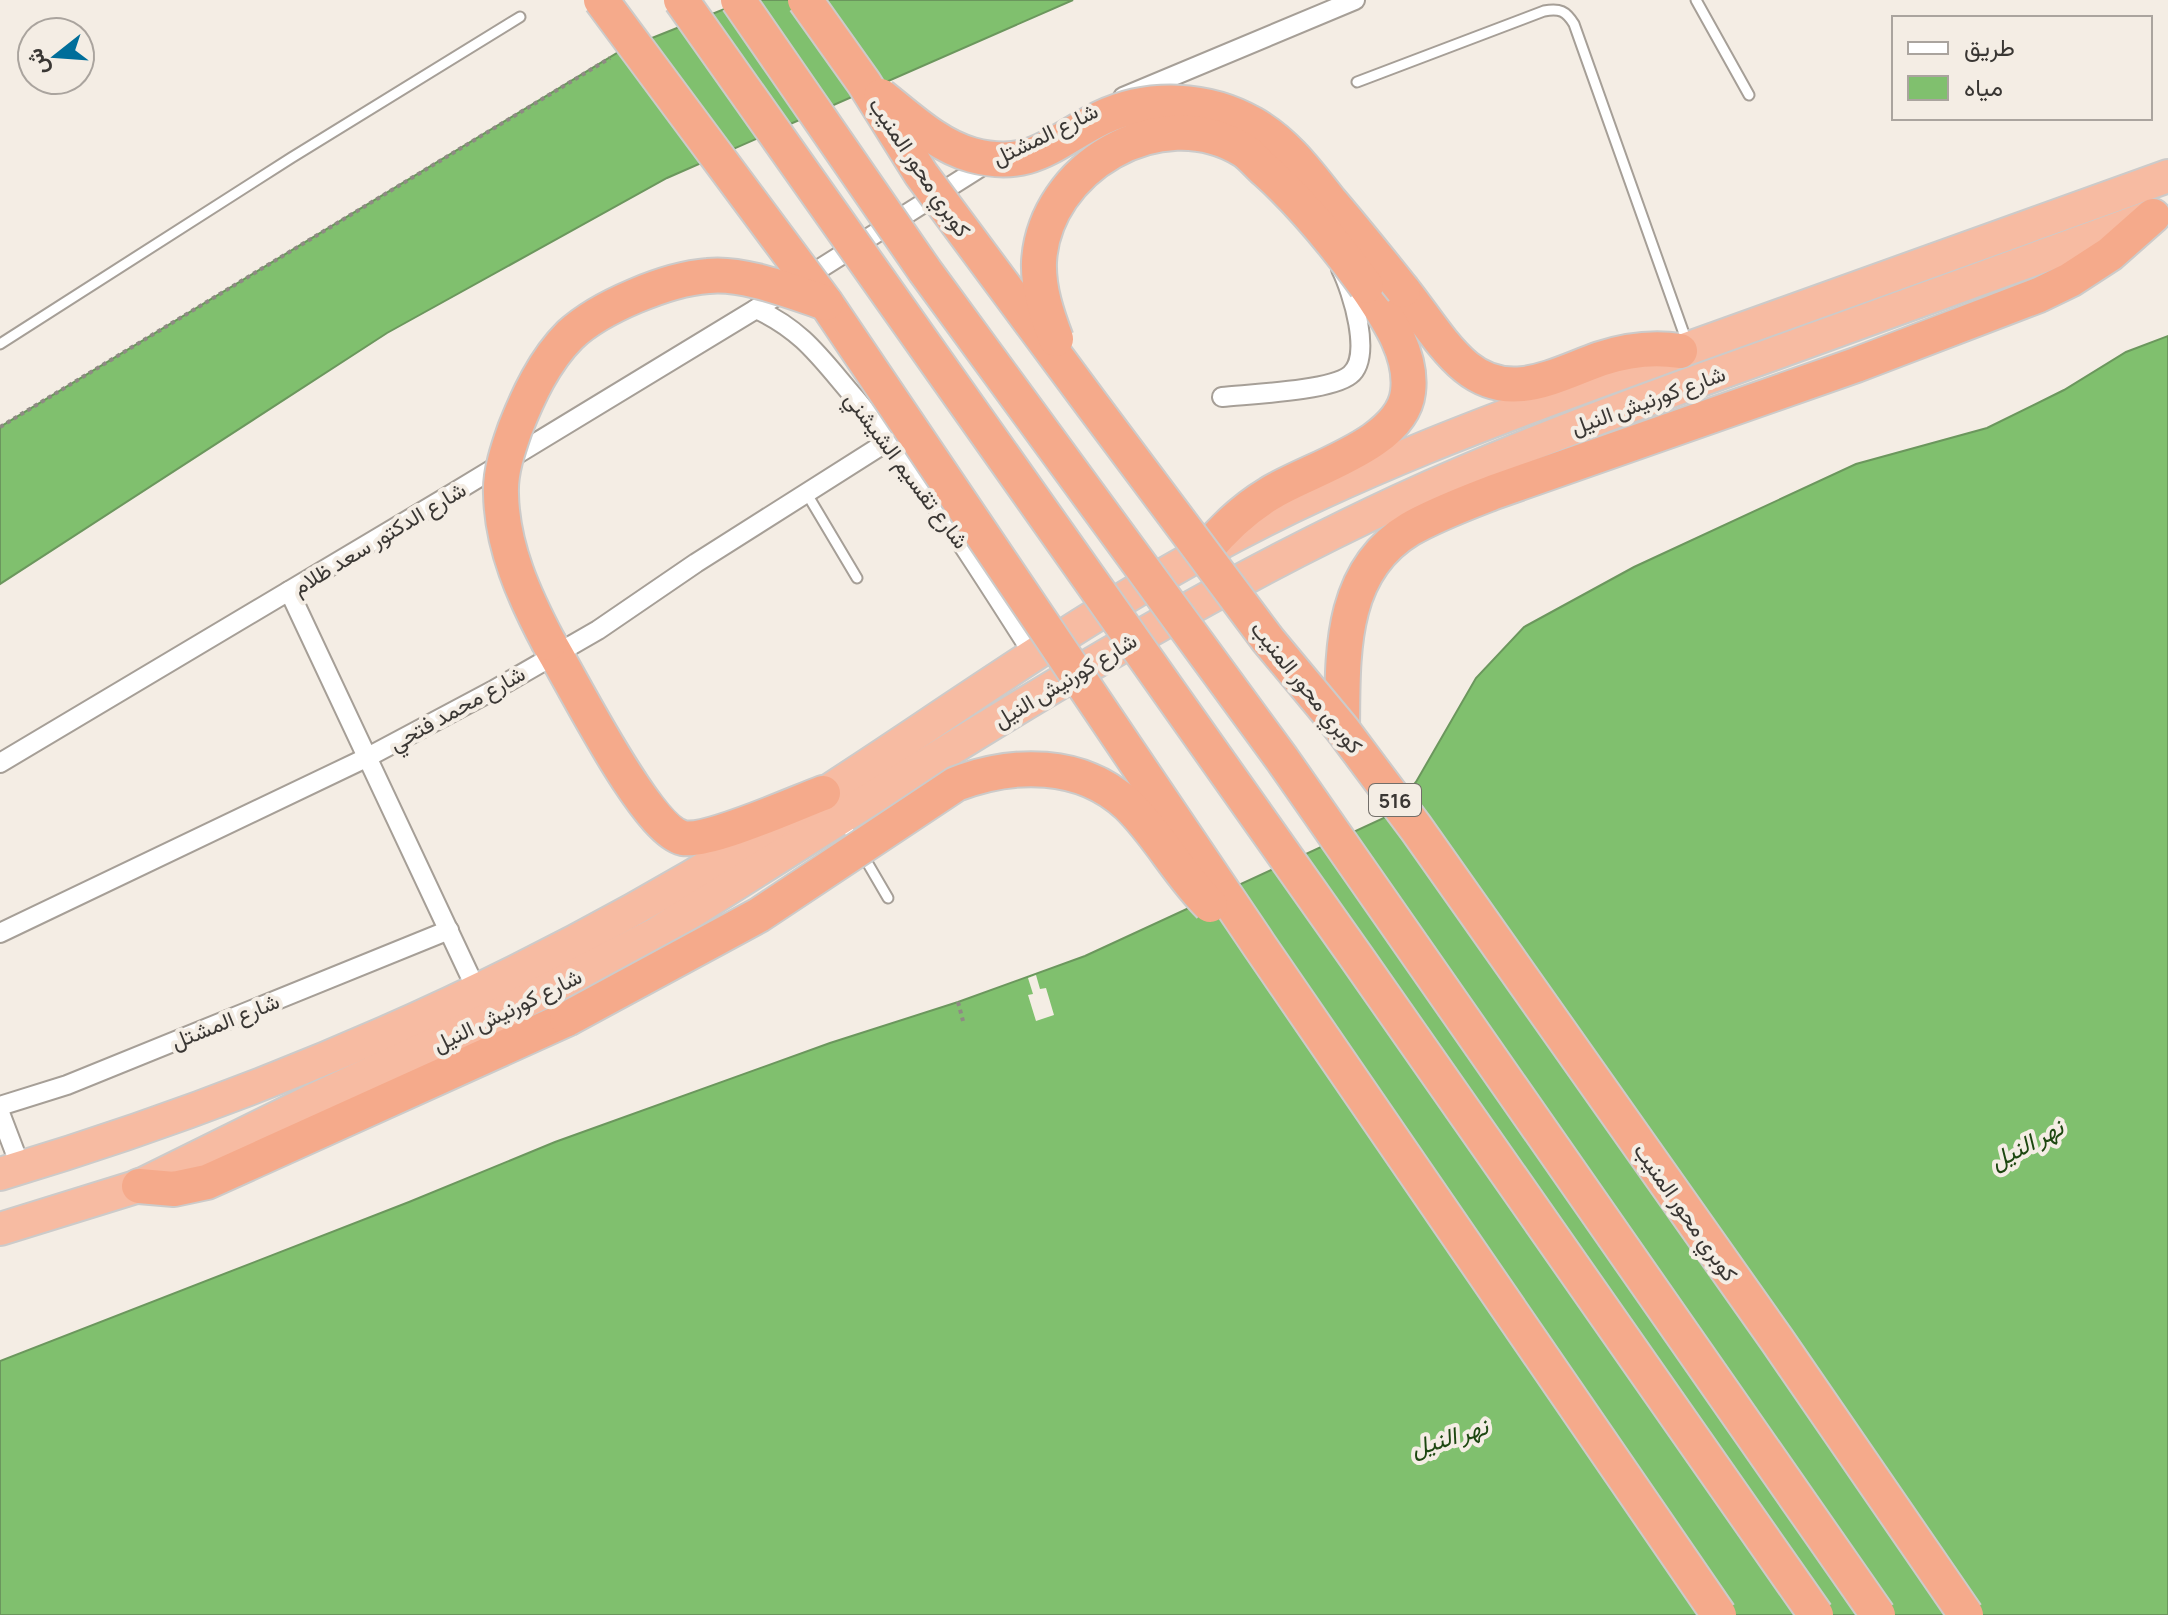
<svg xmlns="http://www.w3.org/2000/svg" width="2168" height="1615" font-family="Manrope,Vazirmatn,sans-serif">
  <style>
    .water { fill: #80c06e; stroke: #6b975d; stroke-width: 2 }
    .pier { fill: #f4ede4 }
    .lines { fill: none; stroke-linecap: round; stroke-linejoin: round }
    .service-casing { stroke: #a69f97; stroke-width: 13 }
    .minor-casing { stroke: #a69f97; stroke-width: 22 }
    .trunk-casing { stroke: #cccbca; stroke-width: 36 }
    .motorway-casing { stroke: #cccbca; stroke-width: 38 }
    .path { stroke: #8f8a84; stroke-width: 4; stroke-dasharray: 4 4; stroke-linecap: butt }
    .service { stroke: #fff; stroke-width: 9 }
    .minor { stroke: #fff; stroke-width: 18 }
    .trunk { stroke: #f7bba2; stroke-width: 32 }
    .motorway { stroke: #f5aa8b; stroke-width: 34 }
    .motorway-bridge-casing { stroke: #cccbca; stroke-width: 38; stroke-linecap: butt }
    .motorway-bridge { stroke: #f5aa8b; stroke-width: 34 }
    .labels { text-anchor: middle; dominant-baseline: central; stroke-width: 8; stroke-linejoin: round; paint-order: stroke }
    .shield { fill: #f4ede4; stroke: #726e69; stroke-width: 2 }
    .shield-label { font-size: 20px; font-weight: bold; fill: #3a3734 }
    .street-label { font-size: 22px; fill: #3a3734; stroke: #f4ede4 }
    .water-label { font-size: 24px; font-style: italic; fill: #1d4710; stroke: #f4ede4 }
  </style>
  <rect width="100%" height="100%" fill="#f4ede4"/>
  <g class="water">
    <path d="M747,0H1073L667,178L387,333L0,584V427L622,50Z"/>
    <path d="M2168,336V1615H0V1361L409,1202L555,1142L830,1043L958,1002L1085,956L1386,817L1416,782L1476,678L1524,627L1634,567L1856,464L1987,428L2064,390L2126,352Z"/>
  </g>
  <path class="pier" d="M1036,975L1040,989L1046,988L1054,1015L1036,1021L1028,995L1033,994L1028,978Z"/>
  <g class="lines">
    <defs>
      <g id="service">
        <path d="M1696,0L1749,95"/>
        <path d="M1357,82L1544,11C1560,8 1566,11 1574,24L1688,345"/>
        <path d="M0,344L291,158L520,17"/>
        <path d="M807,494L857,578"/>
        <path d="M843,821L888,898"/>
      </g>
      <g id="minor">
        <path d="M1123,97L1355,0"/>
        <path d="M756,309C803,330 822,360 855,398C922,478 977,566 1033,654"/>
        <path d="M1222,397C1250,394 1330,391 1350,375C1373,357 1352,291 1341,269"/>
        <path d="M289,591L477,991"/>
        <path d="M0,763L450,495L756,309L992,160"/>
        <path d="M0,933L368,757L492,691L598,630L696,563L890,440"/>
        <path d="M0,1106L67,1085L449,930"/>
        <path d="M0,1113L21,1168"/>
      </g>
      <g id="trunk">
        <path d="M0,1174C261,1096 515,986 747,843C901,748 1045,639 1204,552C1355,468 1519,410 1681,351C1843,292 2005,233 2168,176"/>
        <path d="M0,1229L139,1186L311,1101L504,1012L656,934C899,782 1139,622 1399,501C1521,445 1647,399 1773,354C1899,308 2024,263 2150,217"/>
      </g>
      <g id="motorway">
        <path d="M1403,290C1423,315 1442,347 1466,367C1510,403 1555,375 1600,359C1627,350 1653,347 1680,351"/>
        <path d="M1205,551C1224,528 1244,509 1269,494C1308,469 1402,445 1408,392C1413,353 1386,316 1366,286"/>
        <path d="M549,643C572,680 645,829 683,838C708,843 796,803 823,793"/>
        <path d="M1342,729C1343,657 1338,572 1410,529C1436,514 1466,503 1494,492L1856,365L2039,295L2070,280L2110,254L2153,216"/>
        <path d="M139,1186L174,1189L207,1182L567,1019"/>
      </g>
    </defs>
    <use href="#service" class="service-casing"/>
    <use href="#minor" class="minor-casing"/>
    <use href="#trunk" class="trunk-casing"/>
    <use href="#motorway" class="motorway-casing"/>
    <g class="path">
      <path d="M0,427L610,58"/>
      <path d="M958,1002L963,1021"/>
    </g>
    <use href="#service" class="service"/>
    <use href="#minor" class="minor"/>
    <use href="#trunk" class="trunk"/>
    <use href="#motorway" class="motorway"/>
    <defs>
      <g id="motorway-bridge">
        <path d="M601,0L826,303L1259,945L1719,1615"/>
        <path d="M681,0L1357,958L1816,1615"/>
        <path d="M738,0L925,271L1282,759L1878,1615"/>
        <path d="M805,0L864,83L921,174L1093,406L1268,640L1342,729L1416,828L1777,1340L1966,1615"/>
        <path d="M881,96C909,118 938,146 972,155C1032,171 1054,141 1101,118C1149,95 1208,98 1253,124C1286,143 1307,172 1330,201C1355,230 1379,260 1403,290"/>
        <path d="M1056,339C1047,315 1038,289 1039,262C1044,168 1160,99 1243,150C1251,155 1258,164 1266,171C1304,205 1336,245 1366,286"/>
        <path d="M549,643C524,596 502,547 501,494C500,472 508,449 515,429C528,396 544,361 570,335C600,307 667,279 708,276C744,272 792,292 826,303"/>
        <path d="M567,1019L759,915L956,784C1013,762 1081,761 1128,805C1159,835 1179,875 1210,905"/>
      </g>
    </defs>
    <use href="#motorway-bridge" class="motorway-bridge-casing"/>
    <use href="#motorway-bridge" class="motorway-bridge"/>
  </g>
  <g class="labels">
    <rect class="shield" x="1369" y="784" width="52" height="32" rx="6"/>
    <g class="shield-label">
      <text x="1395" y="800">516</text>
    </g>
    <g class="street-label">
      <text transform="translate(1045 134) rotate(-26)">شارع المشتل</text>
      <text transform="translate(920 167) rotate(56)">كوبري محور المنيب</text>
      <text transform="translate(1648 400) rotate(-20)">شارع كورنيش النيل</text>
      <text transform="translate(907 470) rotate(53)">شارع تقسيم الشيشني</text>
      <text transform="translate(379 538) rotate(-31)">شارع الدكتور سعد ظلام</text>
      <text transform="translate(1065 680) rotate(-31)">شارع كورنيش النيل</text>
      <text transform="translate(1307 687) rotate(51)">كوبري محور المنيب</text>
      <text transform="translate(457 708) rotate(-29)">شارع محمد فتحي</text>
      <text transform="translate(507 1010) rotate(-26)">شارع كورنيش النيل</text>
      <text transform="translate(225 1021) rotate(-22)">شارع المشتل</text>
      <text transform="translate(1686 1212) rotate(55)">كوبري محور المنيب</text>
    </g>
    <g class="water-label">
      <text transform="translate(2026 1143) rotate(-28)">نهر النيل</text>
      <text transform="translate(1449 1436) rotate(-17)">نهر النيل</text>
    </g>
  </g>
  <rect x="1892" y="16" width="260" height="104" fill="#f4ede4" stroke="#aaa49e" stroke-width="2"/>
  <rect x="1908" y="42" width="40" height="12" fill="#ffffff" stroke="#aaa49e" stroke-width="2"/>
  <text x="1964" y="56" font-size="24" fill="#3a3734">طريق</text>
  <rect x="1908" y="76" width="40" height="24" fill="#80c06e" stroke="#aaa49e" stroke-width="2"/>
  <text x="1964" y="96" font-size="24" fill="#3a3734">مياه</text>
  <g transform="translate(56 56) rotate(253)"><circle r="38" fill="#f4ede4" stroke="#aaa49e" stroke-width="2"/>
  <path d="M0-6L14 30L0 20L-14 30Z" fill="#006e9a"/>
  <text y="-12" font-size="22" font-weight="bold" text-anchor="middle" fill="#3a3734">ش</text>
  </g>
</svg>
